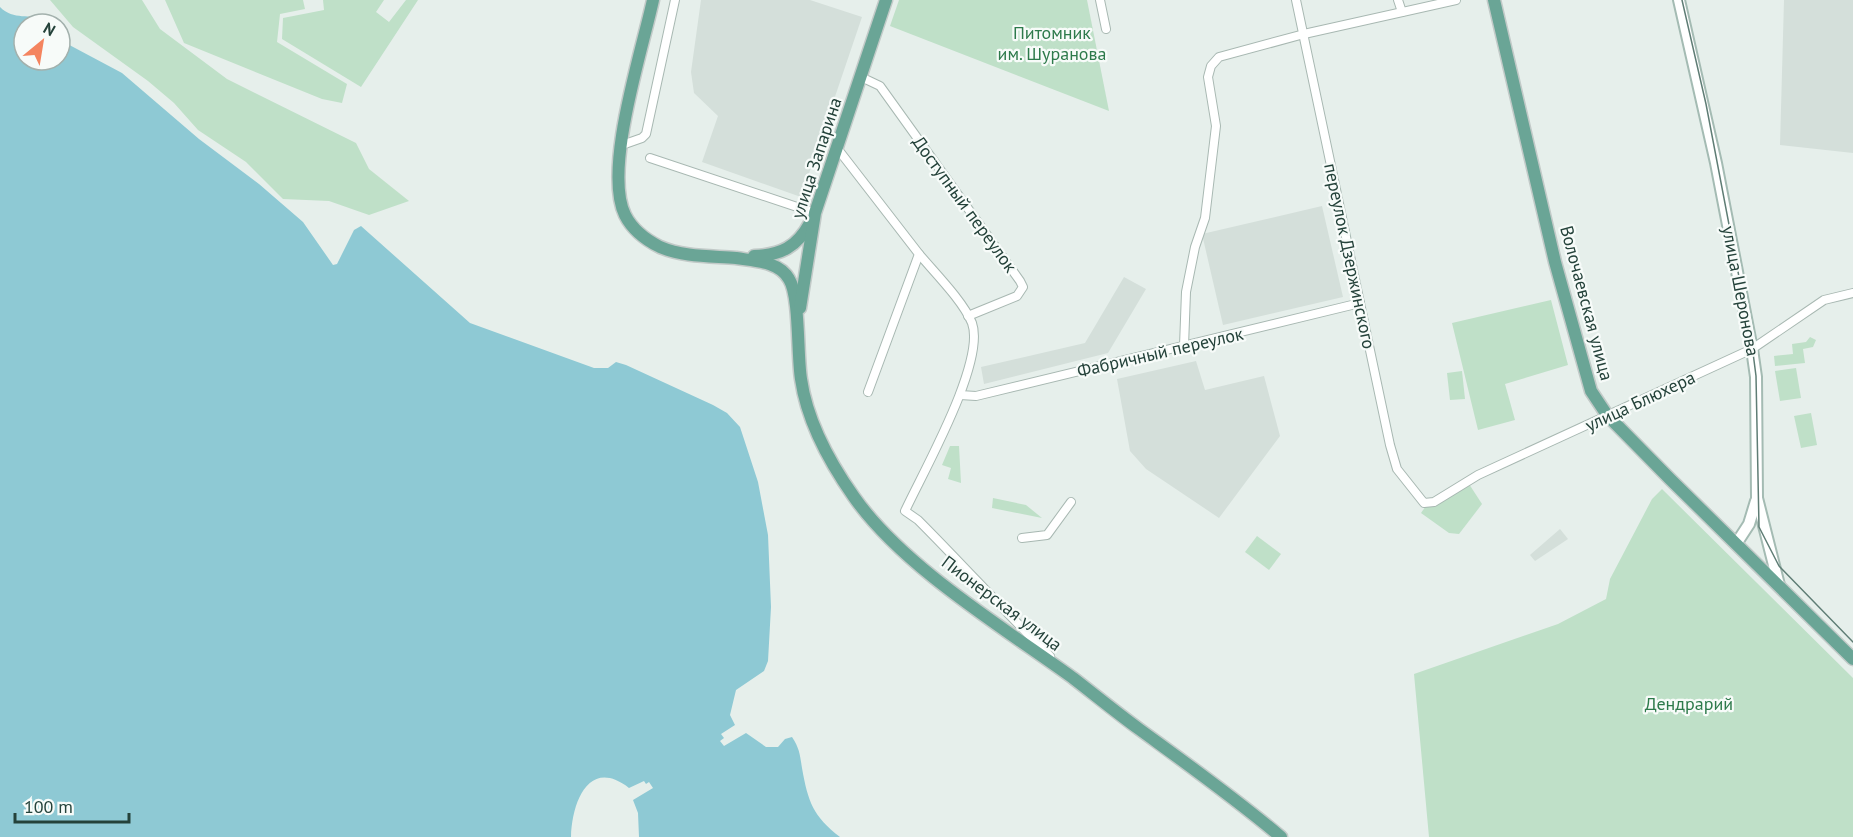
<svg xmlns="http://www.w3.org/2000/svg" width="1853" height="837" font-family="'PT Sans',sans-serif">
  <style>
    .built { fill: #d4dfda }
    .green { fill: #bfe0c8 }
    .water { fill: #8ec9d4 }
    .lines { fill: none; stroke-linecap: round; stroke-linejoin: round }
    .street-casing { stroke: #a8b8b2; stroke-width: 10 }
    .secondary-casing { stroke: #a4bbb3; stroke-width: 14 }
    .primary-casing { stroke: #c2cac8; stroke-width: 15 }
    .street { stroke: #fff; stroke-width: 8 }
    .secondary { stroke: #fff; stroke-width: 10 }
    .primary { stroke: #6aa596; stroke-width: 12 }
    .tram { stroke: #5f7d75; stroke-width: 1.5 }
    .labels { text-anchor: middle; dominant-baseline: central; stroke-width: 4.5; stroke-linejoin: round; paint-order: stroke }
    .park-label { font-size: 18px; fill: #2d7a4b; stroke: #f7fbf9 }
    .street-label { font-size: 18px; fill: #24423a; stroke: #f7fbf9 }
  </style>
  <rect width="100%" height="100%" fill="#e6efeb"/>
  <g class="built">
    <path d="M701,0H810L862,17L801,197L702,162L718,116L694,93L691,72Z"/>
    <path d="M1784,0H1853V153L1780,145Z"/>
    <path d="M1322,206L1343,297L1223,325L1202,234Z"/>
    <path d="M1124,277L1146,289L1108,353L984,384L981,367L1085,343Z"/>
    <path d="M1196,361L1205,390L1264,376L1280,436L1219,518L1146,469L1130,451L1117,379Z"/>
    <path d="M1560,529L1568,539L1535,561L1530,555Z"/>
  </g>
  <g class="green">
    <path d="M50,0H142L160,29L227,79L356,143L369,169L409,201L369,215L329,201L283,199L246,162L198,130L174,103L148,81L73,27Z"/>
    <path d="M165,0H303L305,9L280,14L277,42L347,84L342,103L322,99L184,43Z"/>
    <path d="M323,0H384L376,12L389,22L406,0H418L361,87L282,39L283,18L324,10Z"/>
    <path d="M899,0H1087L1109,111L890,26Z"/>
    <path d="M1551,300L1568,365L1505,384L1515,420L1478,430L1452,323Z"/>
    <path d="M1810,337L1816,340L1813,347L1803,349L1805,363L1775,366L1774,356L1793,354L1792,344L1806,342Z"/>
    <path d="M1796,368L1801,398L1780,401L1775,371Z"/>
    <path d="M1462,371L1465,399L1450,400L1447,373Z"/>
    <path d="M1811,413L1817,445L1801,448L1794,416Z"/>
    <path d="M950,446H959L961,483L948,479L951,468L942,465Z"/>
    <path d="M1469,484L1482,504L1459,534L1449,533L1421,513L1428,503Z"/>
    <path d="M1662,489L1853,678V837H1429L1414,674L1558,624L1606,599L1610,579L1652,499Z"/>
    <path d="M993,498L1026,505L1042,518L992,508Z"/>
    <path d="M1257,536L1281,554L1269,570L1245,552Z"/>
  </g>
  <path class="water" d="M0,7C14,21 29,13 47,20L48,24H24V60H60V40L122,73L199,139L259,184L303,222L333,265L337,264L354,230L361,226L470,323L594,368H608L616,362L626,365L713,405L727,413L740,427L758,482L768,535L771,607L768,661L764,671L736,690L730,715L735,725L721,734L724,738L720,741L724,746L746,733L766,747H778L785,739L792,737C800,749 800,756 802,768C808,802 813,816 840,837H639L638,813L633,800L653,788L649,782L646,784L644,781L629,788C589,757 572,802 571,837H0Z"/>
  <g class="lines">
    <defs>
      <g id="street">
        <path d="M1100,0L1106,29"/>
        <path d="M1296,0L1390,445L1397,469L1424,503L1434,502L1478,475L1752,349L1824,300L1853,293"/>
        <path d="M1398,0L1402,12"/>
        <path d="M861,77L880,86L1020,281L1023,287L1017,296L968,316"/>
        <path d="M622,145L642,138L646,134L675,0"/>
        <path d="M837,148L919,254L868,392"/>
        <path d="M650,158L815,213"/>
        <path d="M919,254C935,273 963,301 972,323C986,362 923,472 905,511L918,520C963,565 1005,612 1050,656"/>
        <path d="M1184,346L1186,292L1195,247L1205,218L1216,126L1208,77L1211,66L1219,57L1304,34L1456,0"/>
        <path d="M960,395L976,396L1360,303"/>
        <path d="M1022,538L1047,535L1071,502"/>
      </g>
      <g id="secondary">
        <path d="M1679,0L1716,163L1752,349L1756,377L1757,498L1779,585"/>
        <path d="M1736,544L1749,524L1756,501"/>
      </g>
      <g id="primary">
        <path d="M653,0C642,51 603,170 625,215C632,229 646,240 660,247C683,257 711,256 736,258C754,261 779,261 789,279C800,296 797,355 801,379C807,421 830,463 854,497C903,567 1004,628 1073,678C1095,695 1117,713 1139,729C1187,764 1235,798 1281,837"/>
        <path d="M1494,0L1555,262L1591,391L1607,415L1670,479L1853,659"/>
        <path d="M754,256C781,255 797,247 810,223"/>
        <path d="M800,308L815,213L886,0"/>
      </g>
    </defs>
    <use href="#street" class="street-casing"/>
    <use href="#secondary" class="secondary-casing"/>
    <use href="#primary" class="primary-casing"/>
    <use href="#street" class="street"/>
    <use href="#secondary" class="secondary"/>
    <use href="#primary" class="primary"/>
    <path class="tram" d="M1682,0L1706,104L1752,345L1756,376L1759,527L1779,566L1853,642"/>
  </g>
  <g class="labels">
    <g class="park-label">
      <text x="1052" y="32">Питомник<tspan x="1052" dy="21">им. Шуранова</tspan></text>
      <text x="1689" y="703">Дендрарий</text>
    </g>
    <g class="street-label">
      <text transform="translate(816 158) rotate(-72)">улица Запарина</text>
      <text transform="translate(965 204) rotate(54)">Доступный переулок</text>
      <text transform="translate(1350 256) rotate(78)">переулок Дзержинского</text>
      <text transform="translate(1741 291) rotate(79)">улица Шеронова</text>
      <text transform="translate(1587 303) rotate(75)">Волочаевская улица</text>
      <text transform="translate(1160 352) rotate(-13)">Фабричный переулок</text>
      <text transform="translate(1640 401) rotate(-25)">улица Блюхера</text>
      <text transform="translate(1002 603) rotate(37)">Пионерская улица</text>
    </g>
  </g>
  <g transform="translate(42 42) rotate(30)"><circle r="28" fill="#f7fbf9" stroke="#a3b1ad" stroke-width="1.5"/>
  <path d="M0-4.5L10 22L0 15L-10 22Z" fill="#f4845f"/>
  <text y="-9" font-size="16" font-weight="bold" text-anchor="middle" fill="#24423a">N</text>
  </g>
  <path d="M15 813v9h114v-9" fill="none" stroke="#24423a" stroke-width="3"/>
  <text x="24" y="813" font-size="18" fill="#24423a" stroke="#f7fbf9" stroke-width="4.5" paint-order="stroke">100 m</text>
</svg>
